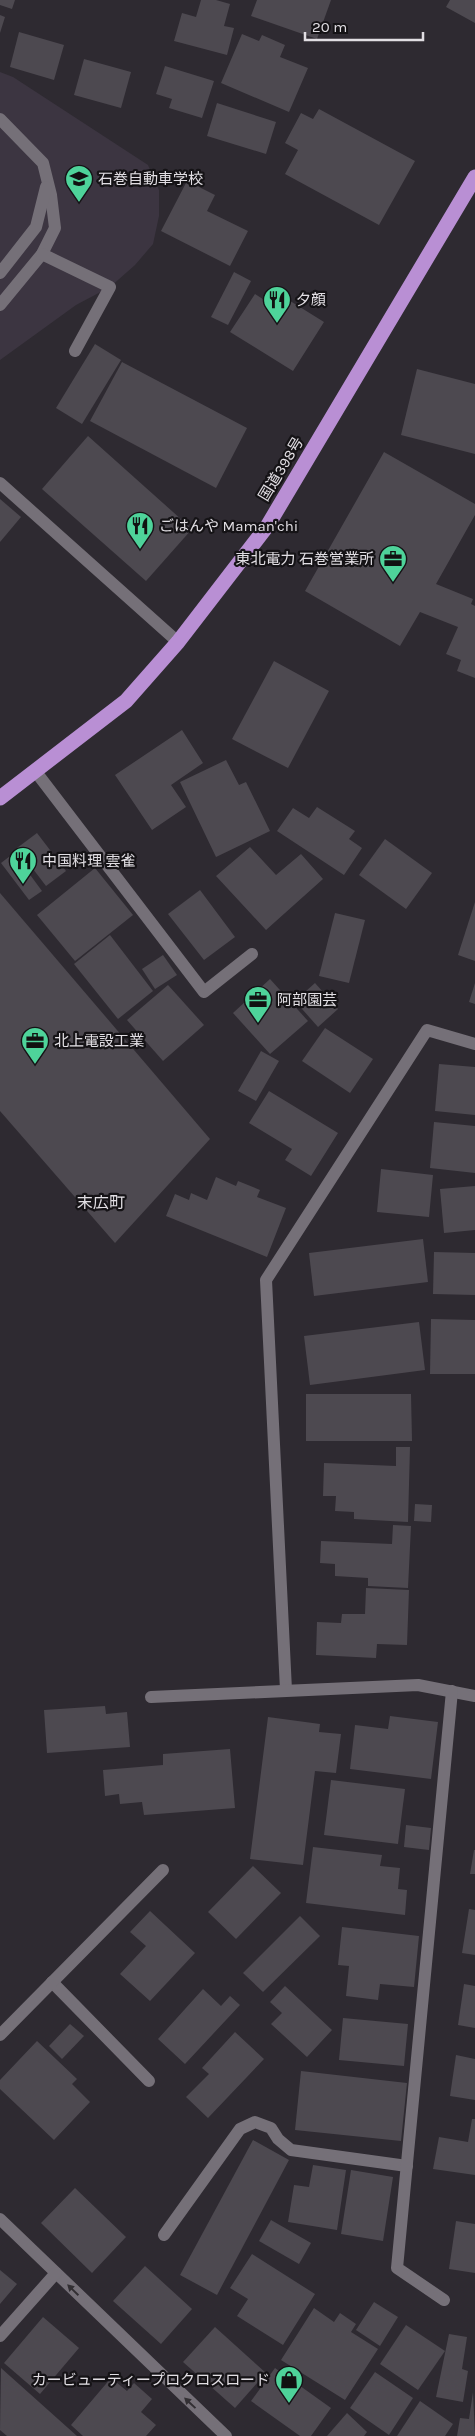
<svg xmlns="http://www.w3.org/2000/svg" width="475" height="2436" font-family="Karla,'Noto Sans JP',sans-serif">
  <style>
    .built { fill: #3c3541 }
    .building { fill: #4d4950 }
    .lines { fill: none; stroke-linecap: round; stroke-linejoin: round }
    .minor { stroke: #757078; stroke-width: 12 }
    .highway { stroke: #b98fd4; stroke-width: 15 }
    .oneway { fill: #322f33 }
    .labels { text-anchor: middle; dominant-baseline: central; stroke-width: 4.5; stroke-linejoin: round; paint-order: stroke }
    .poi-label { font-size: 15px; fill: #e1dee3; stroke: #151316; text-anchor: start }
    .street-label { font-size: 15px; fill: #e1dee3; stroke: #151316 }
    .neighbourhood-label { font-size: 16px; fill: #e1dee3; stroke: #151316 }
  </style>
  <rect width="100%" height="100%" fill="#2e2a31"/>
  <path class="built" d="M0,72L13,77L148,165L159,190V216L153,244L135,265L110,287L76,305L0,360Z"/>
  <g class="building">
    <path d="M0,0H15L12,9L0,5Z"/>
    <path d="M201,0H216L230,4L224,26L234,28L227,55L174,41L182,13L196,17Z"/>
    <path d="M257,0H331L317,39L251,16Z"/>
    <path d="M450,0H475V23L446,7Z"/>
    <path d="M0,15L5,17L0,33Z"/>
    <path d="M19,32L64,45L54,80L10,67Z"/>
    <path d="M242,34L259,41L262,35L285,45L280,57L308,68L289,112L221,83Z"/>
    <path d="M84,59L131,72L121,108L74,95Z"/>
    <path d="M165,66L214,81L202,118L169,108L172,99L156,94Z"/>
    <path d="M217,103L276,122L266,154L207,136Z"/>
    <path d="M319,109L415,161L379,225L285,174L298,150L285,143L301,113L313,119Z"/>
    <path d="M187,181L215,195L207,211L248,231L230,266L161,231Z"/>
    <path d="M234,272L251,281L228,325L211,317Z"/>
    <path d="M255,294L280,310L287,299L324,322L293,371L230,332Z"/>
    <path d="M95,344L121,360L82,424L56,408Z"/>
    <path d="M122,362L247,428L216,488L90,421Z"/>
    <path d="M417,369L475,384V454L401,435Z"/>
    <path d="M88,436L192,529L146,581L42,489Z"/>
    <path d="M384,452L475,504V515L436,584L473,599L471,604L475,606V678L457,671L461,660L446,654L458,627L420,612L400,646L305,591Z"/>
    <path d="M0,499L21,517L0,542Z"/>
    <path d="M274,661L329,691L288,768L232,739Z"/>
    <path d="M182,730L203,763L171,785L186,807L152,830L115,775Z"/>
    <path d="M226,760L239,785L246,782L270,831L216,857L180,782Z"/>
    <path d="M317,807L355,831L349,839L362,848L344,875L277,831L293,808L309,818Z"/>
    <path d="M37,833L66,871L46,886L17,848Z"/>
    <path d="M385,839L432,873L406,909L359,875Z"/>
    <path d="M250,847L276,875L301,854L323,879L266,930L216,876Z"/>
    <path d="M14,853L42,891L29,900L1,863Z"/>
    <path d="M95,868L133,915L75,961L37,915Z"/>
    <path d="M200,890L235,937L204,960L168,914Z"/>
    <path d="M0,893L210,1139L115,1243L0,1111Z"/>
    <path d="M475,902V961L458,955Z"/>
    <path d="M335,913L365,920L349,983L319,976Z"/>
    <path d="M110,935L153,991L118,1019L74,964Z"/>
    <path d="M163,955L177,975L155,989L142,969Z"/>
    <path d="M270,979L308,1021L270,1054L233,1013Z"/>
    <path d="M315,983L338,1009L318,1027L295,1001Z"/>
    <path d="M475,983V1004L469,1002Z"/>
    <path d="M168,985L204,1025L163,1061L127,1020Z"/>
    <path d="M325,1028L373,1059L350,1093L302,1061Z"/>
    <path d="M261,1051L279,1061L256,1101L238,1091Z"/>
    <path d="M439,1064L475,1067V1115L435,1111Z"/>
    <path d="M269,1091L338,1133L311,1176L285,1160L292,1149L249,1123Z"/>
    <path d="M434,1122L475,1126V1173L430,1168Z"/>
    <path d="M381,1169L433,1175L429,1217L377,1212Z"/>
    <path d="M216,1177L236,1186L238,1181L260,1190L257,1197L286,1208L267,1257L166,1216L175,1194L189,1200L191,1193L207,1200Z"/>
    <path d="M475,1186V1230L444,1233L440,1189Z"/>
    <path d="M423,1239L428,1282L314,1296L309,1253Z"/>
    <path d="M434,1252L475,1253V1295L433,1294Z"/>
    <path d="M431,1319L475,1320V1374H430Z"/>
    <path d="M419,1322L425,1370L310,1385L304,1336Z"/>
    <path d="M306,1394H411L412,1441H306Z"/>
    <path d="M396,1447H410L408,1522L354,1519V1512L335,1511L336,1496H323L324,1463L396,1466Z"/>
    <path d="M415,1504L432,1505L431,1522L414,1521Z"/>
    <path d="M393,1525L411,1526L408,1588L368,1586V1578L335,1576V1564L320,1563L321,1541L392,1544Z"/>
    <path d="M366,1588L409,1590L407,1645L377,1644L376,1658L316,1655L317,1622L341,1623L342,1614H365Z"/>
    <path d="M105,1706L106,1714L127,1712L130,1747L47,1753L44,1710Z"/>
    <path d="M390,1716L438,1722L431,1779L350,1769L355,1725L388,1729Z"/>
    <path d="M268,1717L320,1724L319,1732L341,1734L336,1773L315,1771L303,1865L250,1859Z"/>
    <path d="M230,1749L235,1808L144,1815L142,1802L120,1804L119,1794L105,1796L103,1770L163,1765V1754Z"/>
    <path d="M331,1780L405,1789L398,1844L324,1835Z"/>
    <path d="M406,1825L431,1828L429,1850L404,1847Z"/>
    <path d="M313,1847L382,1855L380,1866L400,1868L398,1889L407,1890L405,1915L306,1903Z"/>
    <path d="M474,1850H475V1874H470Z"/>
    <path d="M253,1866L281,1893L236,1939L208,1912Z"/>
    <path d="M469,1909L475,1910V1955L462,1953Z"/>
    <path d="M150,1911L195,1953L150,2001L120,1974L146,1946L130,1932Z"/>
    <path d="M300,1916L320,1936L263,1992L243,1973Z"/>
    <path d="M342,1927L419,1936L414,1987L380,1984L378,2000L346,1996L349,1966L338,1965Z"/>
    <path d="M464,1984L475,1986V2028L458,2025Z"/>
    <path d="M285,1986L332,2030L307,2057L271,2024L282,2013L270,2002Z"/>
    <path d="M203,1989L221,2006L230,1996L240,2005L185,2064L158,2039Z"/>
    <path d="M343,2018L408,2024L404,2066L339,2060Z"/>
    <path d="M70,2024L84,2036L62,2059L49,2046Z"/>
    <path d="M235,2032L264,2059L208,2118L186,2097L209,2074L202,2068Z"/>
    <path d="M37,2041L77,2079L72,2084L90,2102L54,2140L0,2089V2080Z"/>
    <path d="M456,2055L475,2059V2100L450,2096Z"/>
    <path d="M301,2071L407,2083L401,2141L295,2130Z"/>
    <path d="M472,2119H475V2175L433,2169L439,2137L468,2142Z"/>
    <path d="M253,2140L289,2160L217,2295L180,2275Z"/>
    <path d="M313,2165L346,2170L337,2230L288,2222L294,2185L309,2187Z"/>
    <path d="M351,2170L393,2177L383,2241L341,2234Z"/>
    <path d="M75,2188L126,2237L92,2273L41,2223Z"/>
    <path d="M271,2220L311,2243L299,2264L259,2241Z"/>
    <path d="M456,2221L475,2224V2273L449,2269Z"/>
    <path d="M252,2254L315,2294L283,2345L237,2316L248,2299L230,2288Z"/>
    <path d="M145,2266L192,2309L161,2344L113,2301Z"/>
    <path d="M0,2270L17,2284L0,2304Z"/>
    <path d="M374,2302L398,2317L380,2346L356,2330Z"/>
    <path d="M314,2308L334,2322L340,2313L356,2324L351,2332L378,2349L345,2400L281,2360Z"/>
    <path d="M43,2317L79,2348L40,2394L4,2363Z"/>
    <path d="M406,2325L445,2351L418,2390L380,2364Z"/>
    <path d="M215,2327L266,2373L235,2408L183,2362Z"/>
    <path d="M449,2334L467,2337L462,2369L468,2371L463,2402L436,2397Z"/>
    <path d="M1,2368L77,2436H7L0,2430Z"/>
    <path d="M275,2368L331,2408L311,2436H300L251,2401Z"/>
    <path d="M375,2372L413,2398L389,2435L350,2408Z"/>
    <path d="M111,2378L127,2391L134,2383L152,2399L141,2412L156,2425L146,2436H83L71,2425Z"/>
    <path d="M473,2392L475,2436H457L460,2418L469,2419Z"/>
    <path d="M420,2401L453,2424L445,2436H397Z"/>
    <path d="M347,2413L367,2432L364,2436H327Z"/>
  </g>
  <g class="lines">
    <g class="minor">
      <path d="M0,119L43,163L51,195L55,228L42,254L0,305"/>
      <path d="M42,254L110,287L75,351"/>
      <path d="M0,273L36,227L46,187"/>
      <path d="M0,483L178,642"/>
      <path d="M36,772L204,992L252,954"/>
      <path d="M286,1690L266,1280L427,1030L475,1044"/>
      <path d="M151,1697L418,1685L475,1696"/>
      <path d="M52,1982L149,2081"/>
      <path d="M0,2035L163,1870"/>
      <path d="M0,2219L226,2436"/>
      <path d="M164,2235L240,2129L255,2122L271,2128L278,2139L291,2150L407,2166"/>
      <path d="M444,2300L397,2268L452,1691"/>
      <path d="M0,2336L56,2273"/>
    </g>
    <path class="highway" d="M0,798L126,701L178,642L268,525L475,177"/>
  </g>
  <defs><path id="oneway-solid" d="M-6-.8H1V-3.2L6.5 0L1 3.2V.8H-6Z" transform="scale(1.25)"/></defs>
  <g class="oneway">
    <use href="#oneway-solid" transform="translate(73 2290) rotate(-136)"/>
    <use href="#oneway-solid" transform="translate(190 2403) rotate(-137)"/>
  </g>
  <defs>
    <symbol id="school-pin" viewBox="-11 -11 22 30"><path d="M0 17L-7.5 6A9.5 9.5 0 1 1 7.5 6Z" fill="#4ed39a" stroke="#151316"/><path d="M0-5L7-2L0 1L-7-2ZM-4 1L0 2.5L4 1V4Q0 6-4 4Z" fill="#111"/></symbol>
    <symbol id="restaurant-pin" viewBox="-11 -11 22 30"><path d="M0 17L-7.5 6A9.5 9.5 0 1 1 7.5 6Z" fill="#4ed39a" stroke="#151316"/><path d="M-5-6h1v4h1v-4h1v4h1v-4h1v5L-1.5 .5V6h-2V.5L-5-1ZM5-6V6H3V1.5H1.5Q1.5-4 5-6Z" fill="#111"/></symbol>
    <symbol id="office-pin" viewBox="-11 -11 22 30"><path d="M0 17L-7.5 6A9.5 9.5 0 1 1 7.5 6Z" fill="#4ed39a" stroke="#151316"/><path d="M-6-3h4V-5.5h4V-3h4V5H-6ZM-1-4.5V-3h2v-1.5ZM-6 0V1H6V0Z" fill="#111"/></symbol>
    <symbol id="shop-pin" viewBox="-11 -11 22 30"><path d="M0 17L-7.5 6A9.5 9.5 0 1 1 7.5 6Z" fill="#4ed39a" stroke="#151316"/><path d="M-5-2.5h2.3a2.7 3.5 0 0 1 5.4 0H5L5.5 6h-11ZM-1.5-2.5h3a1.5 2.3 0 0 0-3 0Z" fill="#111"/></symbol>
  </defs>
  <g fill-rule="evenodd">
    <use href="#school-pin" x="63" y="163" width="32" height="43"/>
    <use href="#restaurant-pin" x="261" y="284" width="32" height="43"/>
    <use href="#restaurant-pin" x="124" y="510" width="32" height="43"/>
    <use href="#office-pin" x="377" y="543" width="32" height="43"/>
    <use href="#restaurant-pin" x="7" y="845" width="32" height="43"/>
    <use href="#office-pin" x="242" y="984" width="32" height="43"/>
    <use href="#office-pin" x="19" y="1025" width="32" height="43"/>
    <use href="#shop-pin" x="273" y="2364" width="32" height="43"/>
  </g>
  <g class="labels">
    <g class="poi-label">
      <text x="98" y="179">石巻自動車学校</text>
      <text x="296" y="300">夕顔</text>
      <text x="159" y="526">ごはんや Maman'chi</text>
      <text x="374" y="559" text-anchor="end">東北電力 石巻営業所</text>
      <text x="42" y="861">中国料理 雲雀</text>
      <text x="277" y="1000">阿部園芸</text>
      <text x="54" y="1041">北上電設工業</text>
      <text x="270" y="2380" text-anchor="end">カービューティープロクロスロード</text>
    </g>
    <g class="street-label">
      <text transform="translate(281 469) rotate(-59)">国道398号</text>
    </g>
    <g class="neighbourhood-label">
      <text x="101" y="1202">末広町</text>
    </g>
  </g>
  <path d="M305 32v8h118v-8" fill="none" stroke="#e1dee3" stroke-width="2.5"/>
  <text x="312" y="32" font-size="15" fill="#e1dee3" stroke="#151316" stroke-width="4" paint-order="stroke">20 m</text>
</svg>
